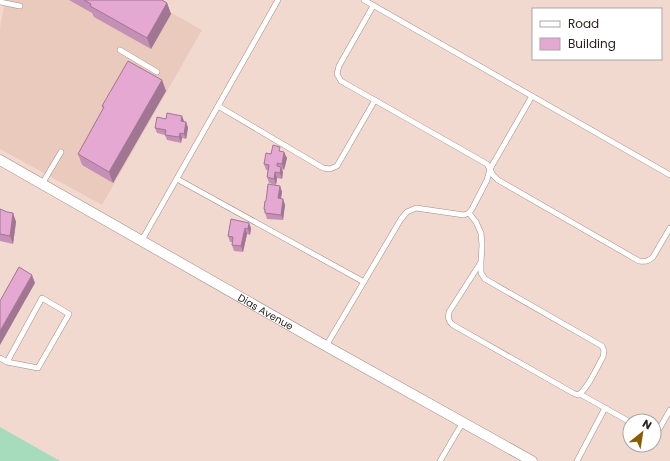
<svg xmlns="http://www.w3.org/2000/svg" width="670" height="461" font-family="Poppins,sans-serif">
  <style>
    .built { fill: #ebcabe }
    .green { fill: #a6dcbc }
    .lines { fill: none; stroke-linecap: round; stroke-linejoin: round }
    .lane-casing { stroke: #a28b83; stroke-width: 6 }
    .street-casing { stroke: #a28b83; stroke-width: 11 }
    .lane { stroke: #fff; stroke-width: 5 }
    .street { stroke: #fff; stroke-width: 10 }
    .wall { fill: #c590b5 }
    .shaded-wall { fill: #a07693 }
    .building { fill: #e5a8d2; stroke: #a07693 }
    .labels { text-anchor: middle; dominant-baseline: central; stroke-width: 3; stroke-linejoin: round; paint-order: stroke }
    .street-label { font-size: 10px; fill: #2a211e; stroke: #fff }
  </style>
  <rect width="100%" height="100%" fill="#f2d9d0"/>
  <path class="built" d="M5,0H149L202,30L102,205L0,149V28Z"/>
  <path class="green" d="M0,427L60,461H0Z"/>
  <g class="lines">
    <defs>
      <g id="lane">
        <path d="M364,0L670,175"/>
        <path d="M0,2L20,6"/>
        <path d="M373,6L339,66L337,74L341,81L487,164L493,175L498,180L639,261C646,262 649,261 653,257L670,228"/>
        <path d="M120,50L157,72"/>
        <path d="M218,106L323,168L330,169L337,166L375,100"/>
        <path d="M177,179L364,282"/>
        <path d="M42,184L61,152"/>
        <path d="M469,213L476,222L481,233L482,245L481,262L449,312C448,318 448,321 453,325L573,393L578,395C588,389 597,367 603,357L604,351L602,346L485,279L481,273V262"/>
        <path d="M142,240L278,0"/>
        <path d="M326,346L401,219L407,212L416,208L464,215L469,213L472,209L487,180L490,169L532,96"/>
        <path d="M0,358L7,362L38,368L69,314L42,298L7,362"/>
        <path d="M580,394L630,422"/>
        <path d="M654,433L658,431L670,410"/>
        <path d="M440,461L463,422"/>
        <path d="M577,461L605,408"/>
      </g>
      <g id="street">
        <path id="s1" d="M0,160L326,346L532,461"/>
      </g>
    </defs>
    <use href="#lane" class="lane-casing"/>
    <use href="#street" class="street-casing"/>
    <use href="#lane" class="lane"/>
    <use href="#street" class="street"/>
  </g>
  <g class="wall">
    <path d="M69,0H162L167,3L171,14L151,49L94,17L92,13Z"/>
    <path d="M162,80L166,91L113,183L82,165L78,154L103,109L102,106Z"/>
    <path d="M184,121V122H186L188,128L186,139L182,138L181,143L167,140L165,135L157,133L155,128Z"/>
    <path d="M282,152L287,158L284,170L282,169L283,172L282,179L277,178L276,185L269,183L267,177L268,170H266L264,164L271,154Z"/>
    <path d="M280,186L282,192L281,198L283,199L285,205L283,220L267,219L264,209L266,201Z"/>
    <path d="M0,209L7,212L13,213L16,222L13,244L0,241Z"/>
    <path d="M231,219L251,228L250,235L247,234L243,252L234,251L232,245V242H230L228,236Z"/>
  </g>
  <g class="shaded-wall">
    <path d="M167,3L171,14L151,49L147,38Z"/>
    <path d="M162,80L166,91L113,183L109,172Z"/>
    <path d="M182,116L184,121L183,127L181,121Z"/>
    <path d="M186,122L188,128L186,139L184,134Z"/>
    <path d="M180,133L182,138L181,143L179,137Z"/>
    <path d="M284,152L287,158L284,170L282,164Z"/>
    <path d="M281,167L283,172L282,179L280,173Z"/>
    <path d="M275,172L277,178L276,185L274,179Z"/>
    <path d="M280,186L282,192L280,204L278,198Z"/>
    <path d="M283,199L285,205L283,220L281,215Z"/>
    <path d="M13,213L16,222L13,244L10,236Z"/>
    <path d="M249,223L251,228L250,235L248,229Z"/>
    <path d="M245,228L247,234L243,252L241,246Z"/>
    <path d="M32,275L35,283L0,345V331Z"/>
  </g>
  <g class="building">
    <path d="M84,0H162L167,3L147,38L90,6L91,4Z"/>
    <path d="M128,61L162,80L109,172L78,154L104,107L102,106Z"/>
    <path d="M167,113L182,116L181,121L186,122L184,134L180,133L179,137L165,135L166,130L155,128L157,117L166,119Z"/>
    <path d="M273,145L280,147L279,151L284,152L282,164L277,163V166L281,167L280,173L275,172L274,179L267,177L269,165L264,164L266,153L271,154Z"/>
    <path d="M268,184L280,186L278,198L283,199L281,215L265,213V209H264L265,201H266Z"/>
    <path d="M0,209L7,212L13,213L10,236L0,234Z"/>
    <path d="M231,219L249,223L248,229L245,228L241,246L232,245L233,237L228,236Z"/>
    <path d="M19,267L32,275L0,331V301Z"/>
  </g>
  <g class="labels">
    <g class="street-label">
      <text stroke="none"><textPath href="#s1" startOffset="306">Dias Avenue</textPath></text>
    </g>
  </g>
  <rect x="532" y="8" width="130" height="52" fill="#ffffff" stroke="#aaa6a5"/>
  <rect x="540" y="21" width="20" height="6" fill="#ffffff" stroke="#aaa6a5"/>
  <text x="568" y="28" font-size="12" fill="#2a211e">Road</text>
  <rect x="540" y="38" width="20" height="12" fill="#e5a8d2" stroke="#aaa6a5"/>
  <text x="568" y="48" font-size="12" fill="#2a211e">Building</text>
  <g transform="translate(642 433) rotate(30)"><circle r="19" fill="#ffffff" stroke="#aaa6a5"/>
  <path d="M0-3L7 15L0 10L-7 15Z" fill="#8b5d02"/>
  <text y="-6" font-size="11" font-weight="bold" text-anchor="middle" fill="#2a211e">N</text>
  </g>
</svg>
